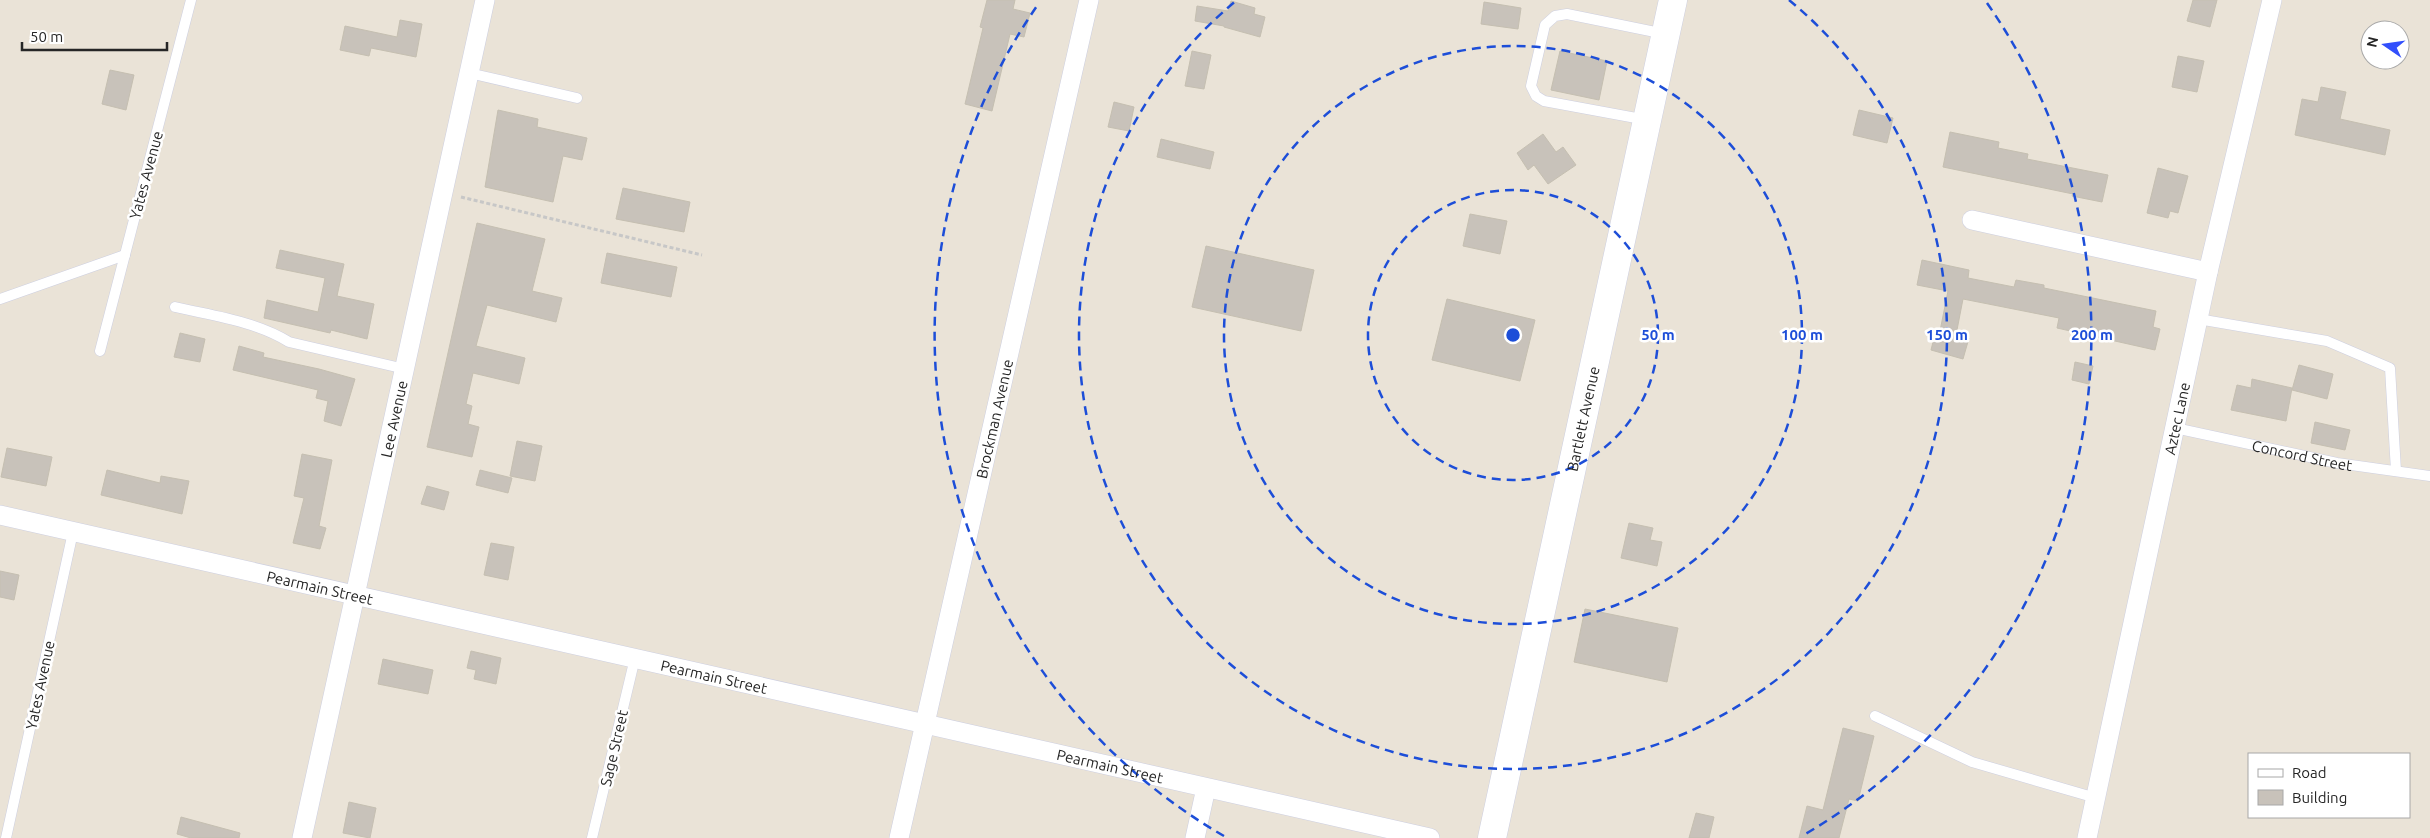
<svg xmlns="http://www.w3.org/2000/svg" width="2430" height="838" font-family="Ubuntu,sans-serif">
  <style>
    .building { fill: #c8c2ba; stroke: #c5bfb1 }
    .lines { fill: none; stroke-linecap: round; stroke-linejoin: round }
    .lane-casing { stroke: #cdcfe0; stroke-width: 11 }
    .street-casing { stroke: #cdcfe0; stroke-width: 20 }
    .secondary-casing { stroke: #cdcfe0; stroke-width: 29 }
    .path { stroke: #c7c7c7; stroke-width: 3; stroke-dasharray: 4 2.5; stroke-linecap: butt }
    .lane { stroke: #fff; stroke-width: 10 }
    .street { stroke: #fff; stroke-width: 19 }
    .secondary { stroke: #fff; stroke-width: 28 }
    .ring { fill: none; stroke: #1d4ed8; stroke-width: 2.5; stroke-dasharray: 9 6 }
    .labels { text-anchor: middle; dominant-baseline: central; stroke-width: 5; stroke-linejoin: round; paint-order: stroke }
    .street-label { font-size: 15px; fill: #262626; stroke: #fff }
    .centre { fill: #1d4ed8; stroke: #fff; stroke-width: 2.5 }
    .ring-label { font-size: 15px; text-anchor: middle; font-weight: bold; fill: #1d4ed8; stroke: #fff; stroke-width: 5; stroke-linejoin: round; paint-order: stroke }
  </style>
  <rect width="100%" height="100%" fill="#eae3d7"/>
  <g class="building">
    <path d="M987,0H1015L1013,9L1030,13L1024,37L1010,34L992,111L965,104L983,28L980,27Z"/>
    <path d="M2193,0H2217L2210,27L2187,21Z"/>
    <path d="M1231,1L1255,8L1254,14L1265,17L1260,37L1224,27V26L1195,21L1197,6L1228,11Z"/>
    <path d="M1484,2L1521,8L1518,29L1481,24Z"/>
    <path d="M400,20L422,24L416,57L371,48L369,56L340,50L345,26L397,37Z"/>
    <path d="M1192,51L1211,55L1204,89L1185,86Z"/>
    <path d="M1560,51L1607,61L1599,100L1551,90Z"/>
    <path d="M2178,56L2204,61L2197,92L2172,87Z"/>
    <path d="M110,70L134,75L126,110L102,104Z"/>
    <path d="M2321,87L2346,92L2340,119L2390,130L2385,155L2295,135L2302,99L2318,102Z"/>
    <path d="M1114,102L1134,107L1129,131L1108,127Z"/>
    <path d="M498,110L538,119L537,127L587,138L582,160L563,156L553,202L485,187Z"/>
    <path d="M1859,110L1893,118L1887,143L1853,135Z"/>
    <path d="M1950,132L1999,142L1998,148L2028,154L2027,159L2108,175L2102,202L2072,196L2073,194L1943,167Z"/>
    <path d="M1543,134L1556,152L1563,147L1576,165L1548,184L1534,165L1528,170L1517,153Z"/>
    <path d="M1161,139L1214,152L1210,169L1157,157Z"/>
    <path d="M2158,168L2188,176L2178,213L2170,211L2168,218L2147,213Z"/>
    <path d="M623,188L690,202L684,232L616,219Z"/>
    <path d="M1470,214L1507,221L1500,254L1463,246Z"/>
    <path d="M477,223L545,239L532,291L562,298L556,322L487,305L476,346L525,358L519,384L473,373L466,404L472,406L468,424L479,427L472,457L427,447Z"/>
    <path d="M1206,246L1314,270L1301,331L1192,307Z"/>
    <path d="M280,250L344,264L337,296L374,304L367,339L331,330L330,333L264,318L267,300L318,312L325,278L276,268Z"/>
    <path d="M607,253L677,267L671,297L601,283Z"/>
    <path d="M1922,260L1969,270L1968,278L2014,287L2016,280L2044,285V288L2156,311L2153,327L2160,329L2155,350L2057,328L2059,318L1963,299L1956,335L1969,338L1963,359L1931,350L1936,330L1940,331L1948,291L1917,285Z"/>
    <path d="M1447,299L1535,320L1520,381L1432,360Z"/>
    <path d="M180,333L205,339L200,362L174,357Z"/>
    <path d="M239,346L264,353L263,357L319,369L355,379L341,426L324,421L328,401L316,398L318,390L233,370Z"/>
    <path d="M2075,362L2093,366L2089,384L2072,380Z"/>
    <path d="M2299,365L2333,374L2327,399L2292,390Z"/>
    <path d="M2252,379L2292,388L2286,421L2231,410L2237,385L2251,388Z"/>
    <path d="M2315,422L2350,430L2345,450L2311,443Z"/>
    <path d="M517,441L542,446L535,481L510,476Z"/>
    <path d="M7,448L52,457L46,486L1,477Z"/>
    <path d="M302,454L332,460L319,526L326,528L320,549L293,543L304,498L294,496Z"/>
    <path d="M107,470L160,483L161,476L189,481L182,514L101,495Z"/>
    <path d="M480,470L512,478L508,493L476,485Z"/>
    <path d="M427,486L449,492L444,510L421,504Z"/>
    <path d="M1629,523L1653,528L1650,540L1662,542L1657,566L1621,558Z"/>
    <path d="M491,543L514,547L508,580L484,575Z"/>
    <path d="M0,571L19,575L14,600L0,597Z"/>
    <path d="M1585,609L1678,628L1667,682L1574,662Z"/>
    <path d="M471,651L501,658L496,684L474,679L476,670L467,668Z"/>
    <path d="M383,659L433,670L428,694L378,684Z"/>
    <path d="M1843,728L1874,736L1858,801L1849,799L1839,838H1799L1807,806L1823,810Z"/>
    <path d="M349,802L376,808L370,838L343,833Z"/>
    <path d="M1696,813L1714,817L1709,838H1689Z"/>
    <path d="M181,817L240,833L239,838H191L177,834Z"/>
  </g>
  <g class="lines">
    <defs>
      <g id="lane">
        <path d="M469,73L577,98"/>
        <path d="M1647,120L1544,101L1536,96L1531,86L1545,25L1555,16L1567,14L1665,34"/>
        <path d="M0,299L125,255"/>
        <path d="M175,307C213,316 255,321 289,342L405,369"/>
        <path d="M2198,319L2327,341L2390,368L2396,471"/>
        <path d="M100,351L191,0"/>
        <path id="s1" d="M2175,428L2337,463L2430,476"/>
        <path d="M1875,716L1972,762L2096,798"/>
        <path d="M6,838L73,532"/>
        <path d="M592,838L635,658"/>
      </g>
      <g id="street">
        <path d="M1972,220L2208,272"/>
        <path id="s2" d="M0,515L1430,838"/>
        <path id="s3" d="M302,838L485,0"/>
        <path id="s4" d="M899,838L1089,0"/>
        <path d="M1195,838L1206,788"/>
        <path id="s5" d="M2087,838L2208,272L2272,0"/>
      </g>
      <g id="secondary">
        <path id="s6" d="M1492,838L1673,0"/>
      </g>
    </defs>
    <use href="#lane" class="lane-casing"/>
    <use href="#street" class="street-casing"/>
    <use href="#secondary" class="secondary-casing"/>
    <path class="path" d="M461,197L702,255"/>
    <use href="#lane" class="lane"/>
    <use href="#street" class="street"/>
    <use href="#secondary" class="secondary"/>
  </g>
  <g class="ring">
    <circle cx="1513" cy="335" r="145"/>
    <circle cx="1513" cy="335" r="289"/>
    <path d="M1789 0A434 434 0 1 1 1237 0"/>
    <path d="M1224 836A579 579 0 0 1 1039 3M1987 3A579 579 0 0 1 1802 836"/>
  </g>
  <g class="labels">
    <g class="street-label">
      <text transform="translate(146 175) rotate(-75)">Yates Avenue</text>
      <text stroke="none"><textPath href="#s5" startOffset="429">Aztec Lane</textPath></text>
      <text stroke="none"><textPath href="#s3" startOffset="429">Lee Avenue</textPath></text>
      <text stroke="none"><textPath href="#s4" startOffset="430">Brockman Avenue</textPath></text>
      <text stroke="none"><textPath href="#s6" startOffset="429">Bartlett Avenue</textPath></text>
      <text stroke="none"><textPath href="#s1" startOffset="130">Concord Street</textPath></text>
      <text stroke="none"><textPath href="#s2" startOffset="328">Pearmain Street</textPath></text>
      <text stroke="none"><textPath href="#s2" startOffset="732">Pearmain Street</textPath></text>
      <text transform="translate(40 685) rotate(-78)">Yates Avenue</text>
      <text transform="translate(614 748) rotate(-77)">Sage Street</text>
      <text stroke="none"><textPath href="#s2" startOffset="1138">Pearmain Street</textPath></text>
    </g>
  </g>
  <circle cx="1513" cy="335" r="8" class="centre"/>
  <g class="ring-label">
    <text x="1658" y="340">50 m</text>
    <text x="1802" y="340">100 m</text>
    <text x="1947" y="340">150 m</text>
    <text x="2092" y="340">200 m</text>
  </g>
  <rect x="2248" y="753" width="162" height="65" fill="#ffffff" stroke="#a8a8a8"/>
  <rect x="2258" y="769" width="25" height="8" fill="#ffffff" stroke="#a8a8a8"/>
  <text x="2292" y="778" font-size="15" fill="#262626">Road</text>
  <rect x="2258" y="790" width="25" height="15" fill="#c8c2ba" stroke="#a8a8a8"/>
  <text x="2292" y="803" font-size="15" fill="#262626">Building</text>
  <g transform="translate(2385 45) rotate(283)"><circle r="24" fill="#ffffff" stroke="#a8a8a8"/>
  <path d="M0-4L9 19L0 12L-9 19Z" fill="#324ffc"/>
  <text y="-8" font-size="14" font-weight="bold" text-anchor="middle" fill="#262626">N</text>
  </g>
  <path d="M22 42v8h145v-8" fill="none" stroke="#262626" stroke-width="2.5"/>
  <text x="30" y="42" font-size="15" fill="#262626" stroke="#ffffff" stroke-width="4" paint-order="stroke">50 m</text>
</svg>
